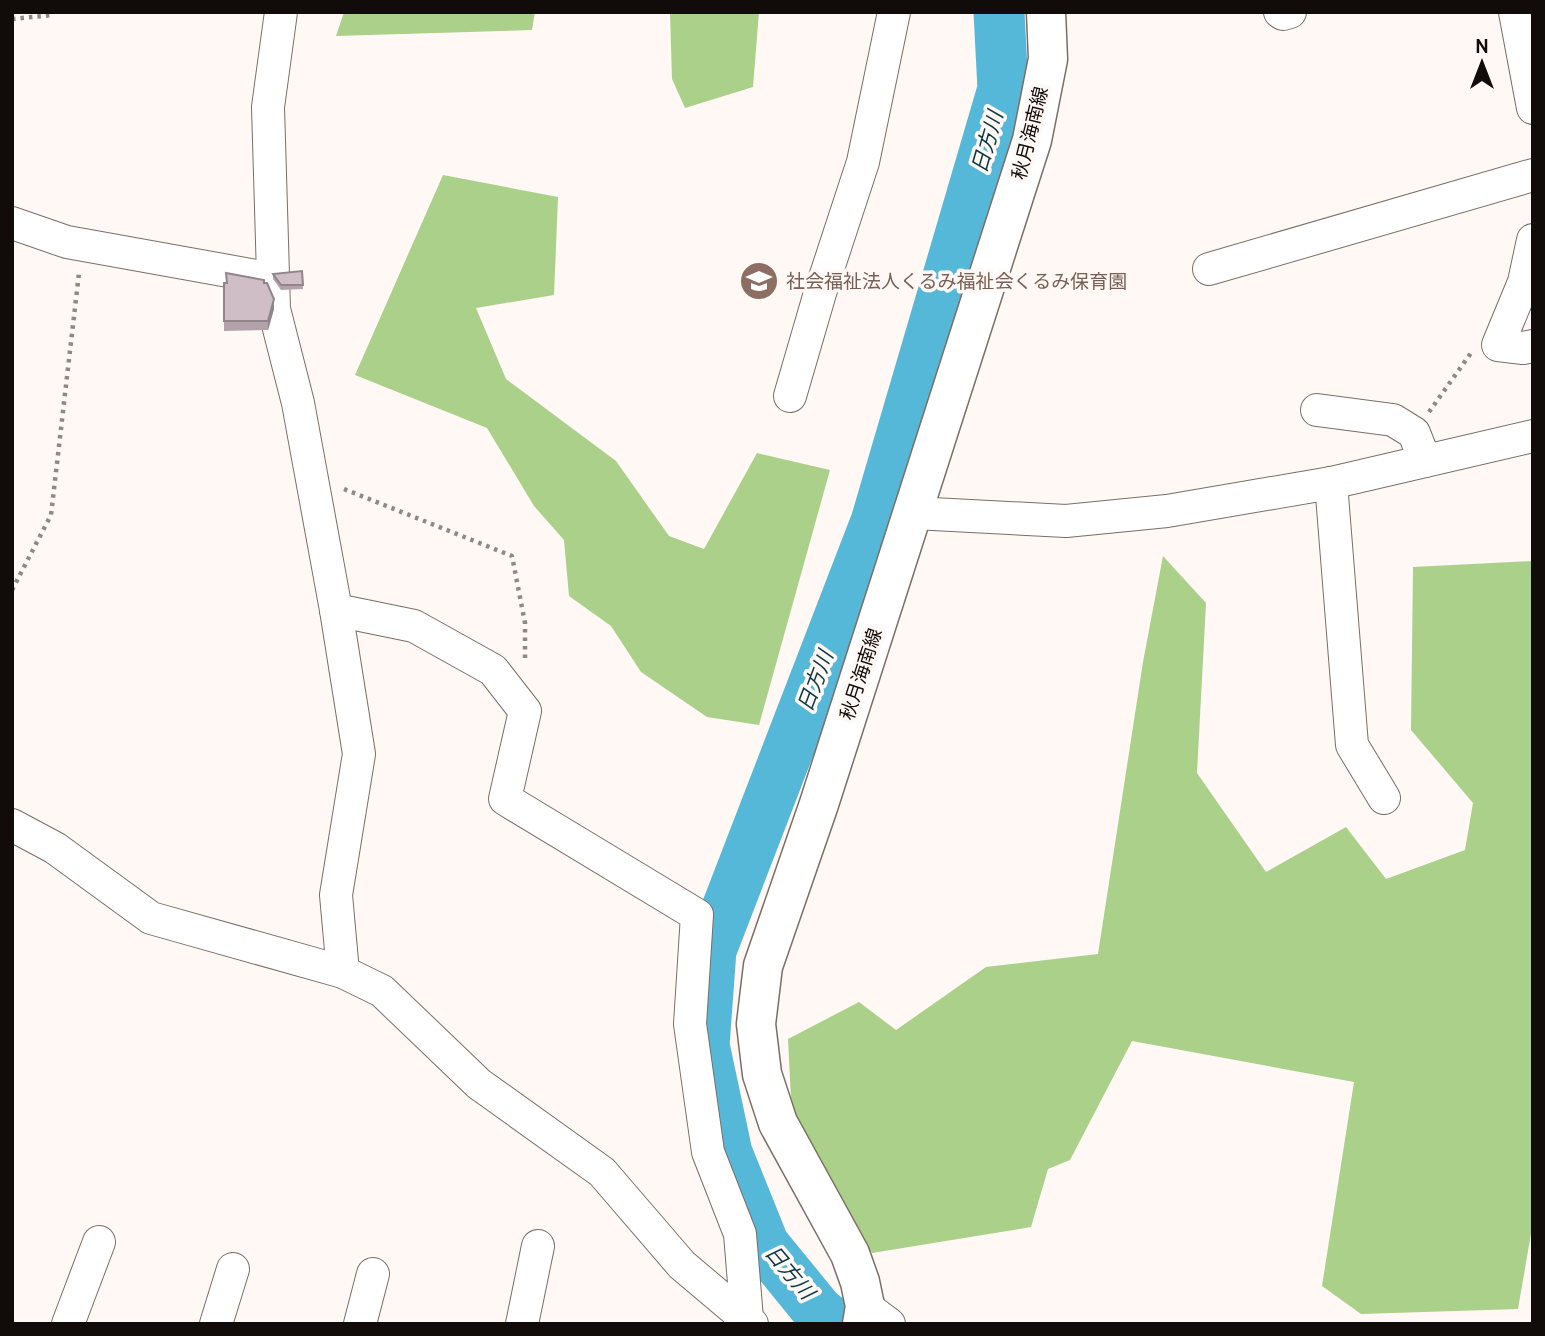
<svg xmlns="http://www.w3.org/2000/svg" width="1545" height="1336" font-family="Cabin,'Noto Sans JP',sans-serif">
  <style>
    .forest { fill: #aad08a }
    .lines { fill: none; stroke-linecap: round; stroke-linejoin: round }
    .river { stroke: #55b8d8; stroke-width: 51 }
    .street-casing { stroke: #7b6e65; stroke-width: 34 }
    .secondary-casing { stroke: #7b6e65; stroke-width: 41 }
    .path { stroke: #8f8985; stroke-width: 4.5; stroke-dasharray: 3.5 5; stroke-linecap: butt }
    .street { stroke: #fff; stroke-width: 32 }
    .secondary { stroke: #fff; stroke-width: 38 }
    .wall { fill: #b2a3aa }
    .shaded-wall { fill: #91858b }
    .building { fill: #cfbec6; stroke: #91858b; stroke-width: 2 }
    .labels { text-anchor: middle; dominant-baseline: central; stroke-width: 7; stroke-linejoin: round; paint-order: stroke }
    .street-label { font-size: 19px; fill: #110c09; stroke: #fff8f4 }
    .education-label { font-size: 19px; fill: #785e54; stroke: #fff8f4; text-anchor: start }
    .water-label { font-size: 21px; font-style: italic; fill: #093845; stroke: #fff8f4 }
  </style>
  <rect width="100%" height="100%" fill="#fff8f4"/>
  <g class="forest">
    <path d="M344,12H535L532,30L336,36Z"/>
    <path d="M670,12H759L753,87L685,108L672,79Z"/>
    <path d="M443,175L558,197L554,295L476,308L506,379L616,461L669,536L704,549L757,453L830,470L759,725L707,717L641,672L611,626L569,596L564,540L534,506L487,428L355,375Z"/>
    <path d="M1163,556L1206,603L1197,773L1266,872L1346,827L1386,879L1465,850L1473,803L1411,730L1413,567L1533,561V1222L1518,1309L1361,1314L1322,1286L1354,1082L1132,1041L1070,1160L1048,1169L1031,1227L872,1253L792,1119L788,1039L859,1002L896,1030L986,967L1098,954L1143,662Z"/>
  </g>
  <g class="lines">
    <path class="river" d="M834,1324L818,1311L764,1245L727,1153L704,1045L711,950L876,522L1003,89L999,12"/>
    <defs>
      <g id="street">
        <path d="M281,12L268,107L274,309L298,403L336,610L359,754L336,895L343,972"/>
        <path d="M1280,12L1283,14L1290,12"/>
        <path d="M1515,12L1533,108"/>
        <path d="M12,223L67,242L273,279"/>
        <path d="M1533,240L1524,282L1498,345L1523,348L1533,346"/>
        <path d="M1209,269L1533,175"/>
        <path d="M790,396L820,293L863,162L894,12"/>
        <path d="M1317,410L1393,420L1414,433L1425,461"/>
        <path d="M1331,483L1352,745L1384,798"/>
        <path d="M914,513L1066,521L1167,511L1331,483L1533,436"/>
        <path d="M336,610L414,626L493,670L525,711L505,799L697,915L690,1024L708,1152L740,1234L747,1319"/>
        <path d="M12,825L55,848L151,918L343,972L382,991L479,1084L602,1172L682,1265L752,1324"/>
        <path d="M865,1306L889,1324"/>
        <path d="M68,1324L99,1242"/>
        <path d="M216,1324L233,1269"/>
        <path d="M360,1324L373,1274"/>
        <path d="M522,1324L538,1246"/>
      </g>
      <path id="secondary" d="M862,1324L865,1306L860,1282L850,1254L778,1123L762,1074L756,1024L763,966L819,804L1032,140L1048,59L1046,12"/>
    </defs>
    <use href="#street" class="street-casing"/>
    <use href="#secondary" class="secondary-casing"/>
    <g class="path">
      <path d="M12,19L53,15V12"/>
      <path d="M1429,412L1471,353"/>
      <path d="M344,489L512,556L525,623V663"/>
      <path d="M12,590L51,515L79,273"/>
    </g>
    <use href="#street" class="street"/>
    <use href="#secondary" class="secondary"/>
  </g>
  <g class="wall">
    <path d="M302,271L303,289L281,290L273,279V274Z"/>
    <path d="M224,283H264L274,309L268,330L224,331Z"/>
  </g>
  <path class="shaded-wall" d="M274,299V309L268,330V321Z"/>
  <g class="building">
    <path d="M302,271L303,285H281L273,274Z"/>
    <path d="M226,273L264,280V283H267L274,299L268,321H224V283H227Z"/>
  </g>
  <defs>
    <symbol id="school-disc" viewBox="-11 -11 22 22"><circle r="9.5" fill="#8d6e63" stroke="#fff8f4"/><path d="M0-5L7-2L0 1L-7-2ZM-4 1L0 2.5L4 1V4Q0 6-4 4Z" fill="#fff"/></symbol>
  </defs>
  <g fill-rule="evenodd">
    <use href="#school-disc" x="737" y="259" width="44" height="44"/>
  </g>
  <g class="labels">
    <g class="street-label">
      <text transform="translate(1030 133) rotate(-76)">秋月海南線</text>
      <text transform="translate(861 674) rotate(-72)">秋月海南線</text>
    </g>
    <g class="education-label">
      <text x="786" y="281">社会福祉法人くるみ福祉会くるみ保育園</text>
    </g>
    <g class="water-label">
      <text transform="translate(987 142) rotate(-74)">日方川</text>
      <text transform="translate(815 681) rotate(-69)">日方川</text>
      <text transform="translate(790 1272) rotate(50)">日方川</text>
    </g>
  </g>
  <rect width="1545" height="1336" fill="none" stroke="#110c09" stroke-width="28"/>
  <g transform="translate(1482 63)" stroke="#fff8f4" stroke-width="5" paint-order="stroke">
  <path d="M0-5L12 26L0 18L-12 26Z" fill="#110c09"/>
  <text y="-10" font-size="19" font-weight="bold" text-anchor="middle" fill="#110c09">N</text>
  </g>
</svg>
